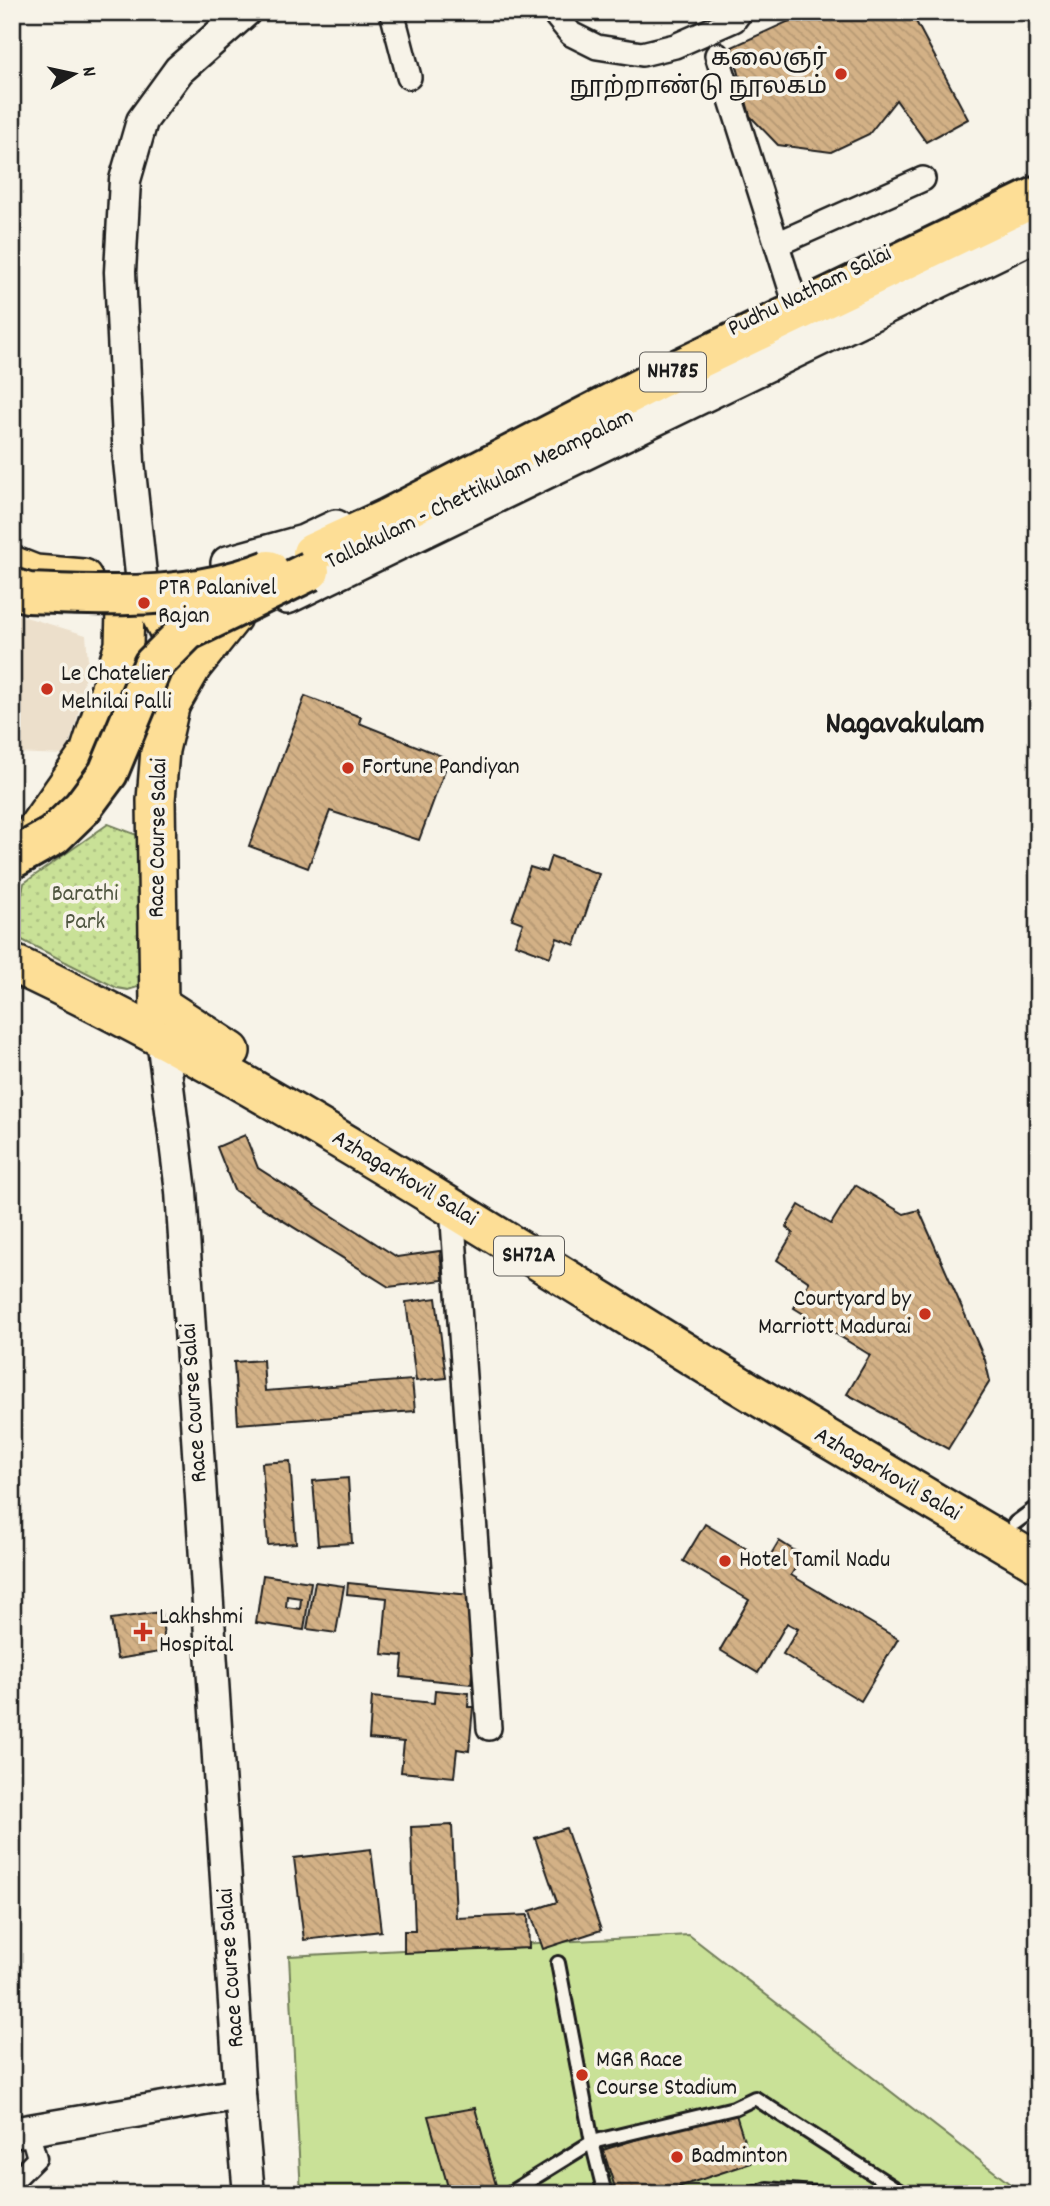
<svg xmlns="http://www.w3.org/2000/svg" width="1050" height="2206" font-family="Dekko,'Noto Sans Tamil',sans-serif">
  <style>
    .built { fill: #ecdfcb }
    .grass { fill: url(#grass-dots); stroke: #727e5a; stroke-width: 2 }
    .garden { fill: #c9e197; stroke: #727e5a; stroke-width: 2 }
    .building { fill: url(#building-back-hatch); stroke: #1c1c1c; stroke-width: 2; fill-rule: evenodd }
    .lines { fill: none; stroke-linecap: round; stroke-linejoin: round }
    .service-casing { stroke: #1c1c1c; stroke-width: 18 }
    .pedestrian-casing { stroke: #1c1c1c; stroke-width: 23 }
    .minor-casing { stroke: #1c1c1c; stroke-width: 28 }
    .tertiary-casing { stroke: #1c1c1c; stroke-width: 35 }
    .secondary-casing { stroke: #1c1c1c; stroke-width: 38 }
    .primary-casing { stroke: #1c1c1c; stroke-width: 42 }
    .trunk-casing { stroke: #1c1c1c; stroke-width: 44 }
    .service { stroke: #f7f3e8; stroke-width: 12 }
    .pedestrian { stroke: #f7f3e8; stroke-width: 18 }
    .minor { stroke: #f7f3e8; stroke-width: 23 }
    .tertiary { stroke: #f7f3e8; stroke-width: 30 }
    .secondary { stroke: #f7f3e8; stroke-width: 33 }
    .primary { stroke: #fdde96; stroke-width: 37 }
    .trunk { stroke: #fdde96; stroke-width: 38 }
    .trunk-bridge-casing { stroke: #1c1c1c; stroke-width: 44; stroke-linecap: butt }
    .trunk-bridge { stroke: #fdde96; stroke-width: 38 }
    .poi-dot { fill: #c8321e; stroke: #f7f3e8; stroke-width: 2.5 }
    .labels { text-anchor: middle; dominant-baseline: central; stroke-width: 7; stroke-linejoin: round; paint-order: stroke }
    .shield { fill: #f7f3e8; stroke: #5e5c59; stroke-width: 2 }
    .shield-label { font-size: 23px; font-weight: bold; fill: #1c1c1c }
    .poi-label { font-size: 24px; fill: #1c1c1c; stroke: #f7f3e8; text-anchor: start }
    .street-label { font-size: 24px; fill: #1c1c1c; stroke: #f7f3e8 }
    .park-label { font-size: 24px; fill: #505741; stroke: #f7f3e8 }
    .district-label { font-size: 32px; font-weight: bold; fill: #1c1c1c; stroke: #f7f3e8 }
  </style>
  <defs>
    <pattern id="grass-dots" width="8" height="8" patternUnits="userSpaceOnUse" patternTransform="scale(1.75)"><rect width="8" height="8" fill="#c9e197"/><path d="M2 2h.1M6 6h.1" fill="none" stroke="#acc082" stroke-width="1.8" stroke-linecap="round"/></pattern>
    <pattern id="building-back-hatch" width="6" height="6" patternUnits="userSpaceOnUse" patternTransform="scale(1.75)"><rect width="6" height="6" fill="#d3b186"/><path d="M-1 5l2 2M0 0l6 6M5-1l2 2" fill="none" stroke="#b59873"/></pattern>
  </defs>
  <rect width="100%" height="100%" fill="#f7f3e8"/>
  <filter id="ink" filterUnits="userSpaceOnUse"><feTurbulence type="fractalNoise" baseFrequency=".0143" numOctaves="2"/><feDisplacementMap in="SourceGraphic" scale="14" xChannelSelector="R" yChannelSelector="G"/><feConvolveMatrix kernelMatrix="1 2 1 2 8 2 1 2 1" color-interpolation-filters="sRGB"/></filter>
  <g filter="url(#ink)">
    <path class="built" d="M12,613L86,635L88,660L77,719L66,755L12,753Z"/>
    <path class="grass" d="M108,824L137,835L147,965L141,986L128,990L117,988L12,935L24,883Z"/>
    <path class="garden" d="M689,1935L1023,2194H301L289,1956Z"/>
    <g class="building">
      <path d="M809,12H911L968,119L926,142L896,100L869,134L831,152L778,145L750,116L732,47Z"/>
      <path d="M305,696L361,717L359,723L449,759L419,840L330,811L308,868L249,846Z"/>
      <path d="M551,856L599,874L575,945L557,938L550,957L515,944L523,923L512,919L530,867L546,872Z"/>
      <path d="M245,1135L258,1168L397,1257L440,1251L443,1280L389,1287L234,1190L217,1147Z"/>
      <path d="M855,1185L904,1214L919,1210L985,1360L990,1381L948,1449L847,1394L870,1355L794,1308L809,1282L777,1260L793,1233L786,1227L799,1205L831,1224Z"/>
      <path d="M436,1298L446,1378L416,1381L406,1302Z"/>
      <path d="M263,1360L265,1391L412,1380L415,1411L238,1424L234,1362Z"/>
      <path d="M290,1461L296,1543L268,1545L262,1463Z"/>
      <path d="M348,1478L352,1543L318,1545L313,1481Z"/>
      <path d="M705,1524L767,1561L779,1541L803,1556L791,1575L898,1639L861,1701L783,1654L798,1629L787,1623L758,1673L720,1650L749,1600L683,1561Z"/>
      <path d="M263,1575L311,1582L304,1630L256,1623ZM287,1596L301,1598L300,1609L286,1607Z"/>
      <path d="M315,1582L344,1586L336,1633L307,1629Z"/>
      <path d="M348,1583L480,1596L471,1684L401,1677L403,1656L382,1654L387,1598L347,1594Z"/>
      <path d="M161,1612L166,1651L117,1659L111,1619Z"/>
      <path d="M435,1690L469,1693L468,1707H473L469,1751L457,1749L454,1777L401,1772L404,1742L369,1739L372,1697L434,1703Z"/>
      <path d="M452,1825L456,1918L528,1915L529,1948L404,1953V1931H415L411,1827Z"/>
      <path d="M566,1828L601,1930L543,1949L530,1911L557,1902L535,1838Z"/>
      <path d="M371,1849L381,1931L304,1940L294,1858Z"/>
      <path d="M475,2108L497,2189L481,2194H450L428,2116Z"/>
      <path d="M734,2108L751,2163L657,2194H617L603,2150Z"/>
    </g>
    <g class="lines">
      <defs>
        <g id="service">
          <path d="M1015,1523L1038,1506"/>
          <path d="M558,1963L592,2142L605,2194"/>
          <path d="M508,2194L592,2142L734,2108L755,2098L904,2194"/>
          <path d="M753,2194L767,2189L824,2194"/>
        </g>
        <path id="pedestrian" d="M12,2183L37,2158L29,2130"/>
        <g id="minor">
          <path d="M392,12L409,77"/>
          <path d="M553,12L571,34L597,47L642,54L675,46L734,20L740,12"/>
          <path d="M717,55L794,299"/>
          <path d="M777,244L923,179"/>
          <path d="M452,1208L489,1728"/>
        </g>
        <g id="tertiary">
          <path d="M141,574L129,462L120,272L125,180L142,121L179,70L245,12"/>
          <path d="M160,1022L181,1191L240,2094L249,2194"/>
          <path d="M12,2133L240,2094"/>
        </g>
        <g id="secondary">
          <path d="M228,563L304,542L336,527"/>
          <path d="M287,597L1038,233"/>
        </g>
        <g id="primary">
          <path d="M12,565L35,574L83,578"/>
          <path d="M172,702L192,667L232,617"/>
          <path d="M12,843L29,839L89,753L124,645L125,612"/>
          <path d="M12,963C218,1059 410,1182 603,1301C746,1391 892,1477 1038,1563"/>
          <path d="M159,1004L231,1051"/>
          <path d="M159,1004L156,800L160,750L170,707L174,671L173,640L161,616"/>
        </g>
        <path id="trunk" d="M312,553L386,519L666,375L1038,196"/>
      </defs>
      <use href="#service" class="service-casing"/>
      <use href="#pedestrian" class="pedestrian-casing"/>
      <use href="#minor" class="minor-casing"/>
      <use href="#tertiary" class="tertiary-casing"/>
      <use href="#secondary" class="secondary-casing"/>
      <use href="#primary" class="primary-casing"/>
      <use href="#trunk" class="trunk-casing"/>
      <use href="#service" class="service"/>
      <use href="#pedestrian" class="pedestrian"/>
      <use href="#minor" class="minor"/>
      <use href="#tertiary" class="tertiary"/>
      <use href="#secondary" class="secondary"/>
      <use href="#primary" class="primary"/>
      <use href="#trunk" class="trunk"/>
      <defs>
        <g id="trunk-bridge">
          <path d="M12,588L28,593C111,596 190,601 269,570"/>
          <path d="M12,859L53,836L82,808L108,773L153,665L187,631L310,571"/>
        </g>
      </defs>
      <use href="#trunk-bridge" class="trunk-bridge-casing"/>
      <use href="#trunk-bridge" class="trunk-bridge"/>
    </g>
  </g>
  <g class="poi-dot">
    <circle cx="841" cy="74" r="7"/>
    <circle cx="144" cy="603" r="7"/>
    <circle cx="47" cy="689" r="7"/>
    <circle cx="348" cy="768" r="7"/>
    <circle cx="925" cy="1314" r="7"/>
    <circle cx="725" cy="1561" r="7"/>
    <path d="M139.5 1621.5h7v7h7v7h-7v7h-7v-7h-7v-7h7z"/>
    <circle cx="582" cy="2075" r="7"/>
    <circle cx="677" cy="2157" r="7"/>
  </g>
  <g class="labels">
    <g class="shield">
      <rect x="640" y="352.5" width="66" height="39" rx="5"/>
      <rect x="494" y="1236.5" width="70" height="39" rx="5"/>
    </g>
    <g class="shield-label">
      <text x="673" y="372">NH785</text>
      <text x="529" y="1256">SH72A</text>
    </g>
    <g class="poi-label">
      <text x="827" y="60" text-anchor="end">கலைஞர்<tspan x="827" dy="28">நூற்றாண்டு நூலகம்</tspan></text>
      <text x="158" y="589">PTR Palanivel<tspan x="158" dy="28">Rajan</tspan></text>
      <text x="61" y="675">Le Chatelier<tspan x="61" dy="28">Melnilai Palli</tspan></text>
      <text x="362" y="768">Fortune Pandiyan</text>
      <text x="911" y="1300" text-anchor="end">Courtyard by<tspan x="911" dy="28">Marriott Madurai</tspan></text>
      <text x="739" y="1561">Hotel Tamil Nadu</text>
      <text x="159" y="1618">Lakhshmi<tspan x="159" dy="28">Hospital</tspan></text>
      <text x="596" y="2061">MGR Race<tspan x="596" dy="28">Course Stadium</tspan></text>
      <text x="691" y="2157">Badminton</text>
    </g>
    <g class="street-label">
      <text transform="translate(810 292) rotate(-26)">Pudhu Natham Salai</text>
      <text transform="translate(480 490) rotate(-26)">Tallakulam - Chettikulam Meampalam</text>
      <text transform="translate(159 838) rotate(-89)">Race Course Salai</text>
      <text transform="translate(404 1179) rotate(31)">Azhagarkovil Salai</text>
      <text transform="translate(195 1403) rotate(-94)">Race Course Salai</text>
      <text transform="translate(887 1475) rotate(30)">Azhagarkovil Salai</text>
      <text transform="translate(232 1968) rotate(-94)">Race Course Salai</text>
    </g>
    <g class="park-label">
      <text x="85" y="895">Barathi<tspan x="85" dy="28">Park</tspan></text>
    </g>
    <g class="district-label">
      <text x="905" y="726">Nagavakulam</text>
    </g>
  </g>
  <rect width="1050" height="2206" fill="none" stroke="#f7f3e8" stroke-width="42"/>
  <rect x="21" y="21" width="1008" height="2164" fill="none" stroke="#1c1c1c" stroke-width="2.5" filter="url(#ink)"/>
  <g transform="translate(74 74) rotate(81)" stroke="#f7f3e8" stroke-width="5" paint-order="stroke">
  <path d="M0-5L12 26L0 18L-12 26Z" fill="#1c1c1c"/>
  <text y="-10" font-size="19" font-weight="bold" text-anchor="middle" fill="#1c1c1c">N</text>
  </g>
</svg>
